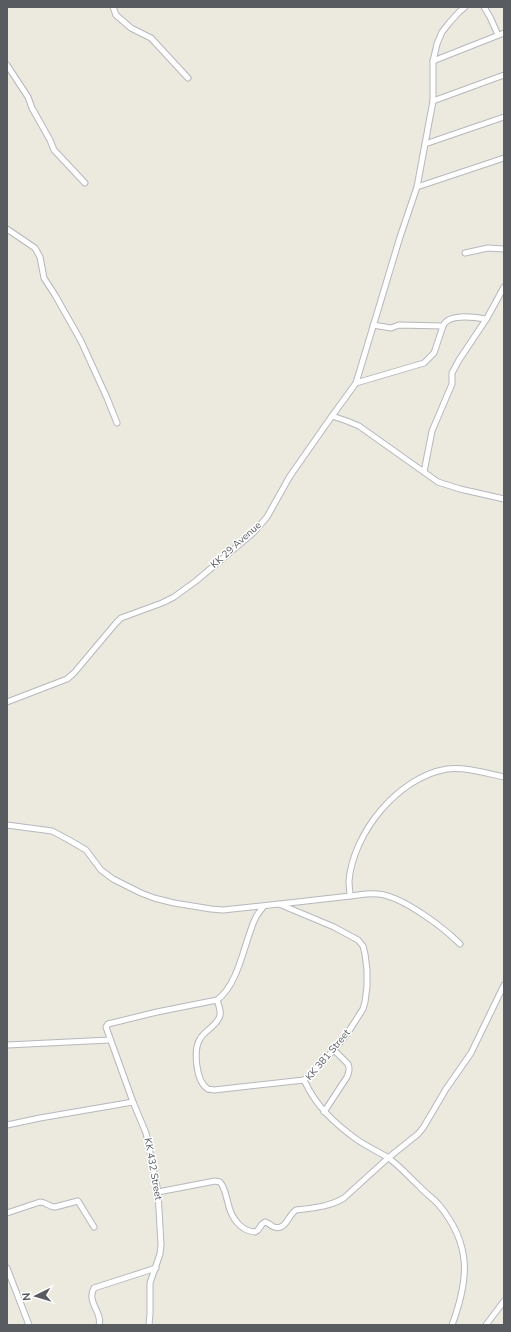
<svg xmlns="http://www.w3.org/2000/svg" width="511" height="1332" font-family="'Nunito Sans',sans-serif">
  <style>
    .lines { fill: none; stroke-linecap: round; stroke-linejoin: round }
    .minor-casing { stroke: #b5b8bd; stroke-width: 7 }
    .minor { stroke: #fff; stroke-width: 5 }
    .labels { text-anchor: middle; dominant-baseline: central; stroke-width: 3; stroke-linejoin: round; paint-order: stroke }
    .street-label { font-size: 10px; fill: #585c61; stroke: #fff }
  </style>
  <rect width="100%" height="100%" fill="#ece9df"/>
  <g class="lines">
    <defs>
      <g id="minor">
        <path d="M113,7L116,15L131,28L151,38L188,78"/>
        <path d="M484,7L490,17L498,35"/>
        <path d="M433,61L504,33"/>
        <path d="M7,65L28,97L32,108L50,140L54,150L85,183"/>
        <path d="M433,101L504,75"/>
        <path d="M425,144L504,117"/>
        <path d="M417,187L504,158"/>
        <path d="M7,229L35,248L40,257L44,278L55,295L81,341L107,398L117,423"/>
        <path d="M465,253L488,248L504,249"/>
        <path d="M373,325L391,328L399,325L443,326"/>
        <path d="M356,383L424,363L434,353L443,326C448,313 474,317 486,319"/>
        <path d="M332,416L356,383L400,237L417,187L433,101V61L437,44L442,32L450,22L459,12L465,7"/>
        <path d="M424,472L432,431L452,384V373L459,360L487,318L504,287"/>
        <path d="M7,702L67,679L74,673L116,623L121,618L162,603L174,597L196,581L254,532L267,517L290,476L332,416L347,421L359,426L438,482L460,489L504,499"/>
        <path d="M7,825L52,831L69,840L86,850L101,870L113,879L141,893L154,898L174,903L211,909L223,910L279,904L334,927L358,940L363,946L365,954L367,970V986L365,1002L363,1009L347,1034L334,1050L304,1080C316,1106 333,1122 356,1139C366,1146 377,1151 387,1157C399,1165 409,1177 419,1186C425,1193 433,1198 439,1205C472,1245 469,1279 452,1325"/>
        <path d="M350,896C359,895 369,893 378,894C402,896 443,927 460,944"/>
        <path d="M280,904L350,896C350,891 349,886 349,881C353,833 398,777 447,769C466,767 485,773 504,777"/>
        <path d="M264,906C261,910 257,914 255,919C244,943 239,984 217,1000C219,1006 222,1013 219,1018C215,1027 204,1031 200,1039C193,1050 196,1082 208,1089C210,1090 212,1089 214,1090L304,1080"/>
        <path d="M7,1045L110,1040"/>
        <path d="M324,1112L347,1077C349,1072 350,1069 348,1064L334,1050"/>
        <path d="M7,1125L40,1118L133,1102"/>
        <path d="M158,1192L215,1181L220,1182C225,1188 226,1196 228,1203C231,1217 240,1231 255,1232L258,1230L262,1224L265,1222C269,1223 271,1226 274,1227C286,1231 288,1215 296,1210C313,1208 329,1207 344,1198L388,1158L418,1134L423,1128L446,1089L471,1053L504,985"/>
        <path d="M7,1213L40,1202C46,1202 49,1207 55,1207L78,1201L94,1227"/>
        <path d="M7,1268L29,1325"/>
        <path d="M99,1325C103,1313 86,1302 94,1288L156,1268"/>
        <path d="M149,1325L150,1314V1283L160,1254L161,1245L158,1192L146,1133L133,1102L106,1027L108,1024L157,1012L217,1000"/>
        <path d="M486,1325L504,1301"/>
      </g>
    </defs>
    <use href="#minor" class="minor-casing"/>
    <use href="#minor" class="minor"/>
  </g>
  <g class="labels">
    <g class="street-label">
      <text transform="translate(236 545) rotate(-42)">KK 29 Avenue</text>
      <text transform="translate(328 1055) rotate(-50)">KK 381 Street</text>
      <text transform="translate(153 1169) rotate(80)">KK 432 Street</text>
    </g>
  </g>
  <rect width="511" height="1332" fill="none" stroke="#585c61" stroke-width="16"/>
  <g transform="translate(36 1296) rotate(265)" stroke="#ffffff" stroke-width="3" paint-order="stroke">
  <path d="M0-3L7 15L0 10L-7 15Z" fill="#585c61"/>
  <text y="-6" font-size="11" font-weight="bold" text-anchor="middle" fill="#585c61">N</text>
  </g>
</svg>
